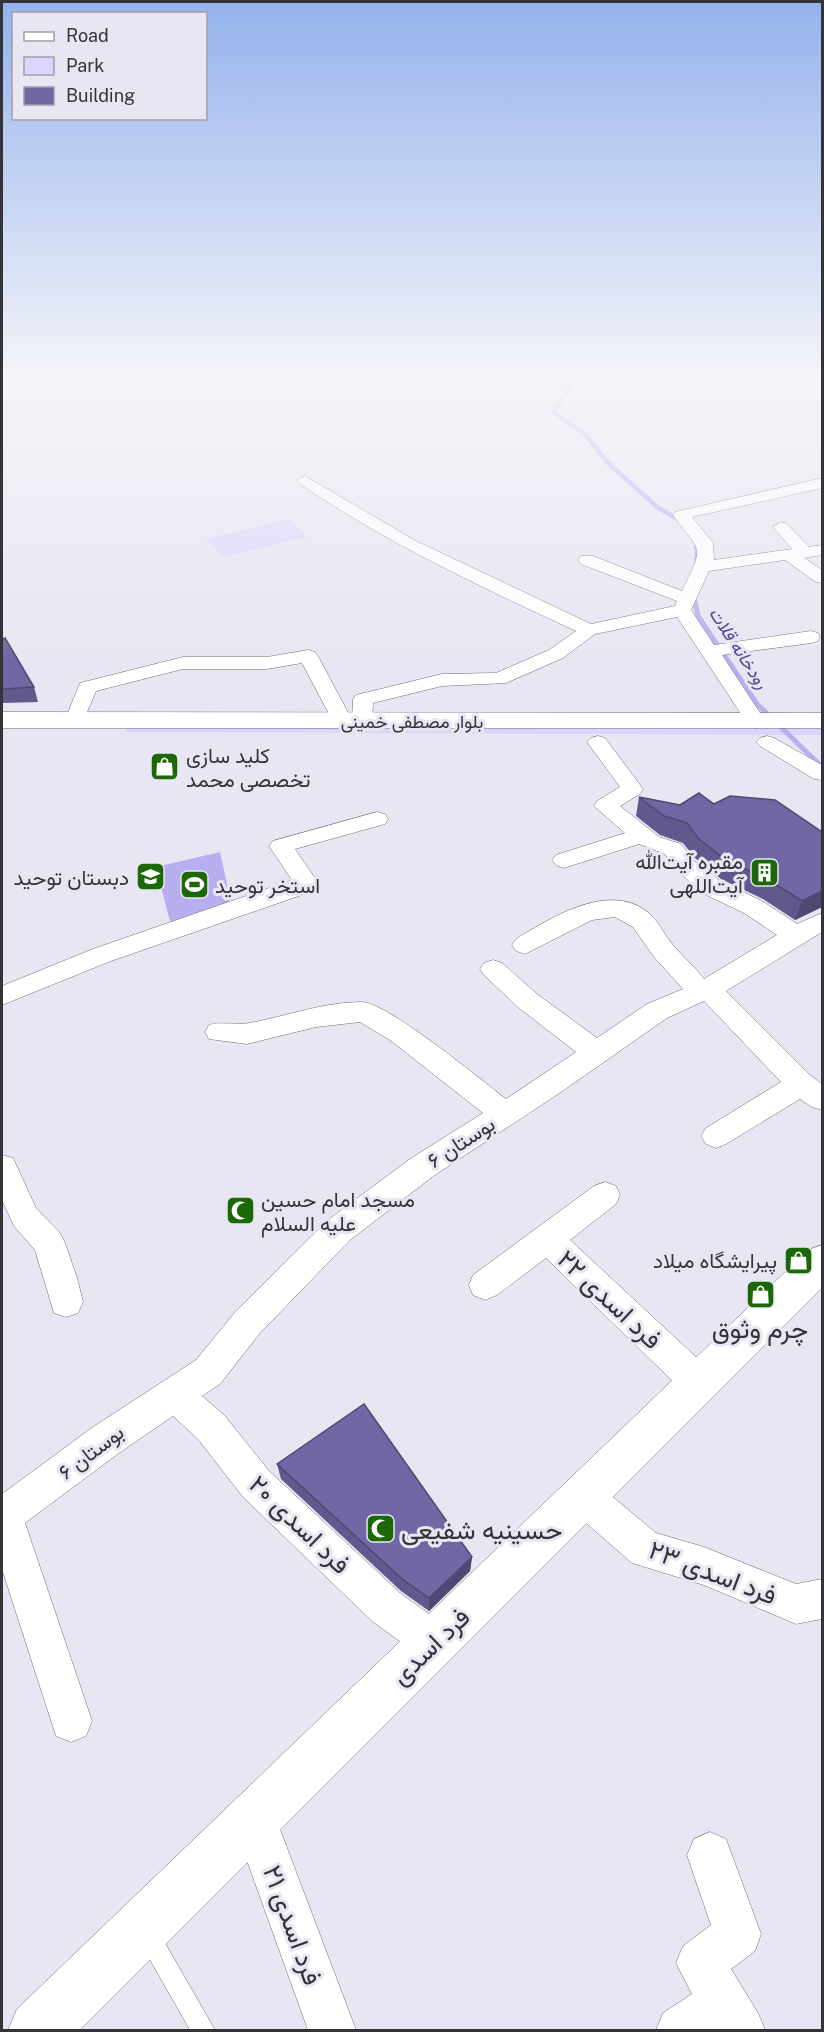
<svg xmlns="http://www.w3.org/2000/svg" width="824" height="2032" font-family="'Public Sans',Vazirmatn,sans-serif">
  <style>
    .green { fill: #d9d5fc }
    .water { fill: #b8aff1 }
    .lines { fill: none; stroke-linecap: round; stroke-linejoin: round }
    .stream-far1 { stroke: #b8aff1; stroke-width: 4.5 }
    .stream { stroke: #b8aff1; stroke-width: 5 }
    .service-casing { stroke: #6e6d78; stroke-width: 1 }
    .minor-casing { stroke: #6e6d78; stroke-width: 1 }
    .secondary-casing { stroke: #6e6d78; stroke-width: 1 }
    .primary-casing { stroke: #6e6d78; stroke-width: 1 }
    .service { fill: #fff; fill-rule: evenodd }
    .minor { fill: #fff; fill-rule: evenodd }
    .secondary { fill: #fff; fill-rule: evenodd }
    .primary { fill: #fff; fill-rule: evenodd }
    .wall { fill: #61598d }
    .shaded-wall { fill: #4f4873 }
    .building { fill: #7167a4; stroke: #4f4873; stroke-width: 1.5 }
    .labels { text-anchor: middle; dominant-baseline: central; stroke-width: 6; stroke-linejoin: round; paint-order: stroke }
    .far-water-label { font-size: 18px; font-style: italic; fill: #574694; stroke: #e7e6f2 }
    .far-street-label { font-size: 18px; fill: #343438; stroke: #e7e6f2 }
    .poi-label { font-size: 21px; fill: #343438; stroke: #e7e6f2; text-anchor: start }
    .street-label { font-size: 21px; fill: #343438; stroke: #e7e6f2 }
    .near-street-label { font-size: 26px; fill: #343438; stroke: #e7e6f2 }
    .near-poi-label { font-size: 26px; fill: #343438; stroke: #e7e6f2 }
  </style>
  <rect width="100%" height="100%" fill="#e7e6f2"/>
  <g class="green">
    <path d="M289,519L307,537L224,557L206,539Z"/>
    <path d="M128,724L822,728V735L125,732Z"/>
  </g>
  <path class="water" d="M220,852L231,902L170,922L156,867Z"/>
  <g class="lines">
    <g class="stream-far1">
      <path d="M576,376L553,412L585,434L607,462L657,507L681,521"/>
      <path d="M696,539L697,560"/>
    </g>
    <g class="stream">
      <path d="M697,558V566"/>
      <path d="M693,593L698,616L757,704L822,767"/>
    </g>
    <defs>
      <path id="service" d="M149,1925L157,1929L215,2030H190L137,1937L141,1929Z"/>
      <g id="minor">
        <path d="M305,476L414,540L591,624L675,606L677,601L581,564L578,560L581,556H593L682,591C705,543 702,555 673,515L675,512L822,478V488L692,517L713,543L714,560L792,549L773,527L781,522L787,524L809,547L822,545V555L804,558L822,570V583L816,582L785,560L709,571L691,610L714,645L811,631L818,633L820,637L818,641L811,643L722,655L766,722L763,726L756,728L749,726L677,617L595,634L563,658L506,683L442,686L373,703L372,721L369,725L362,727L355,725L352,721L349,725L342,727L335,725L302,663L267,669H183L96,691L82,724L75,726L68,724L65,720L80,683L183,657H267L308,650L315,652L318,656L352,720L353,699L356,695L442,674L496,673L549,650L576,631C481,587 387,543 300,484L297,481L300,478Z"/>
        <path d="M598,736L605,738L643,789L640,794L620,806L659,837L681,844L693,860L720,881L762,901L797,924L822,913V932L726,991L811,1076L822,1084V1110L812,1107L800,1099L726,1144L716,1148L706,1144L701,1136L706,1128L781,1082L704,1001L667,1018L561,1092L432,1177L350,1240L260,1333L220,1384L202,1396L224,1415L269,1471L400,1593L448,1628L454,1642L448,1656L434,1662L420,1656L372,1621L243,1497L198,1439L173,1416L119,1453L25,1523L92,1721L86,1736L71,1742L56,1736L2,1569V1494L93,1427L196,1360L236,1311L328,1220L410,1159L483,1113L390,1040L360,1022L316,1027L247,1044L209,1039L205,1032L209,1025C223,1021 236,1026 250,1023C287,1016 324,1002 362,1002C388,1003 480,1079 506,1099L576,1052L519,1008L484,975L480,969L484,963L493,960L502,963L537,994L597,1038L647,1004L683,989L654,957L633,927L615,917L592,920L525,954L516,951L512,945L516,939C552,917 612,879 651,915C660,924 665,936 673,945C683,957 695,967 704,979L777,935L744,913L702,893L677,870L665,854L639,844L564,868L556,865L552,860L556,855L625,833L594,806L597,801L620,787L587,742L591,738Z"/>
        <path d="M767,736L774,738L822,765V780L814,779L760,746L756,742L760,738Z"/>
        <path d="M377,812L385,814L388,819L385,824L295,849L319,884L316,890L111,961L2,1005V986L93,949L292,880L269,846L273,841Z"/>
        <path d="M2,1155L13,1158L36,1208L60,1233L65,1243L77,1278L83,1302L78,1313L66,1317L54,1313L35,1250L14,1226L2,1200Z"/>
        <path d="M605,1182L616,1186L620,1195L616,1204L570,1240L711,1371L716,1383L711,1395L699,1400L687,1395L546,1258L497,1295L485,1300L473,1295L469,1285L473,1275L594,1186Z"/>
        <path d="M583,1477L596,1483L656,1533L704,1547L796,1584L822,1579V1619L796,1624L704,1585L632,1563L570,1509L564,1496L570,1483Z"/>
        <path d="M254,1797L270,1803L356,2030H308L232,1819L238,1803Z"/>
        <path d="M710,1832L726,1839L761,1934L755,1951L731,1969L758,2013L765,2030H656L663,2013L692,1994L676,1963L683,1946L711,1925L687,1855L694,1839Z"/>
      </g>
      <path id="secondary" d="M822,1245V1288L80,2030H8L17,2009L808,1250Z"/>
      <path id="primary" d="M2,712L822,713V728H2Z"/>
    </defs>
    <use href="#service" class="service-casing"/>
    <use href="#minor" class="minor-casing"/>
    <use href="#secondary" class="secondary-casing"/>
    <use href="#primary" class="primary-casing"/>
    <use href="#service" class="service"/>
    <use href="#minor" class="minor"/>
    <use href="#secondary" class="secondary"/>
    <use href="#primary" class="primary"/>
  </g>
  <g class="wall">
    <path d="M2,639L34,687L38,702L2,703Z"/>
    <path d="M639,797L680,805L822,907L795,920L763,899L721,879L695,858L683,843L660,835L636,816Z"/>
    <path d="M277,1464L472,1557L470,1571L429,1611L401,1591L281,1479Z"/>
  </g>
  <g class="shaded-wall">
    <path d="M822,891V907L795,920L802,901Z"/>
    <path d="M472,1557L470,1571L429,1611V1598Z"/>
  </g>
  <g class="building">
    <path d="M5,638L34,687L2,689V639Z"/>
    <path d="M699,793L714,804L730,796L775,800L822,832V891L802,901L769,880L726,860L699,839L687,823L664,816L639,797L680,805Z"/>
    <path d="M364,1404L472,1557L429,1598L401,1578L277,1464Z"/>
  </g>
  <linearGradient id="sky" x2="0" y2="1"><stop stop-color="#95b2ec"/><stop offset="0.57" stop-color="#f4f4f9"/><stop offset="1" stop-color="#f4f4f9" stop-opacity="0"/></linearGradient>
  <rect width="824" height="660" fill="url(#sky)"/>
  <defs>
    <symbol id="shop-square" viewBox="-11 -11 22 22"><rect x="-9" y="-9" width="18" height="18" rx="4" fill="#1c6806" stroke="#e7e6f2"/><path d="M-5-2.5h2.3a2.7 3.5 0 0 1 5.4 0H5L5.5 6h-11ZM-1.5-2.5h3a1.5 2.3 0 0 0-3 0Z" fill="#fff"/></symbol>
    <symbol id="building-square" viewBox="-11 -11 22 22"><rect x="-9" y="-9" width="18" height="18" rx="4" fill="#1c6806" stroke="#e7e6f2"/><path d="M-4-6H4V6H1V3H-1V6H-4ZM-2.5-4.3h1.7v1.8h-1.7ZM.8-4.3h1.7v1.8H.8ZM-2.5-1h1.7V.8h-1.7ZM.8-1h1.7V.8H.8Z" fill="#fff"/></symbol>
    <symbol id="school-square" viewBox="-11 -11 22 22"><rect x="-9" y="-9" width="18" height="18" rx="4" fill="#1c6806" stroke="#e7e6f2"/><path d="M0-5L7-2L0 1L-7-2ZM-4 1L0 2.5L4 1V4Q0 6-4 4Z" fill="#fff"/></symbol>
    <symbol id="stadium-square" viewBox="-11 -11 22 22"><rect x="-9" y="-9" width="18" height="18" rx="4" fill="#1c6806" stroke="#e7e6f2"/><path d="M0-5a6.5 5 0 1 0 0 10a6.5 5 0 1 0 0-10ZM-3.5-1.8h7v3.6h-7Z" fill="#fff"/></symbol>
    <symbol id="mosque-square" viewBox="-11 -11 22 22"><rect x="-9" y="-9" width="18" height="18" rx="4" fill="#1c6806" stroke="#e7e6f2"/><path d="M3.5-4.9A6 6 0 1 0 3.5 4.9A5 5 0 1 1 3.5-4.9Z" fill="#fff"/></symbol>
  </defs>
  <g fill-rule="evenodd">
    <use href="#shop-square" x="148" y="750" width="33" height="33"/>
    <use href="#building-square" x="748" y="856" width="33" height="33"/>
    <use href="#school-square" x="134" y="860" width="33" height="33"/>
    <use href="#stadium-square" x="178" y="868" width="33" height="33"/>
    <use href="#mosque-square" x="224" y="1194" width="33" height="33"/>
    <use href="#shop-square" x="782" y="1244" width="33" height="33"/>
    <use href="#shop-square" x="744" y="1278" width="33" height="33"/>
    <use href="#mosque-square" x="364" y="1512" width="33" height="33"/>
  </g>
  <g class="labels">
    <g class="far-water-label">
      <text transform="translate(739 648) rotate(57)">رودخانه قلات</text>
    </g>
    <g class="far-street-label">
      <text x="412" y="721">بلوار مصطفی خمینی</text>
    </g>
    <g class="poi-label">
      <text x="186" y="755">کلید سازی<tspan x="186" dy="24">تخصصی محمد</tspan></text>
      <text x="743" y="861" text-anchor="end">مقبره آیت‌الله<tspan x="743" dy="24">آیت‌اللهی</tspan></text>
      <text x="129" y="877" text-anchor="end">دبستان توحید</text>
      <text x="215" y="885">استخر توحید</text>
      <text x="261" y="1199">مسجد امام حسین<tspan x="261" dy="24">علیه السلام</tspan></text>
      <text x="777" y="1260" text-anchor="end">پیرایشگاه میلاد</text>
    </g>
    <g class="street-label">
      <text transform="translate(461 1142) rotate(-33)">بوستان ۶</text>
      <text transform="translate(91 1452) rotate(-37)">بوستان ۶</text>
    </g>
    <g class="near-street-label">
      <text transform="translate(610 1299) rotate(43)">فرد اسدی ۲۲</text>
      <text transform="translate(300 1524) rotate(44)">فرد اسدی ۲۰</text>
      <text transform="translate(713 1572) rotate(21)">فرد اسدی ۲۳</text>
      <text transform="translate(430 1646) rotate(-44)">فرد اسدی</text>
      <text transform="translate(293 1925) rotate(70)">فرد اسدی ۲۱</text>
    </g>
    <g class="near-poi-label">
      <text x="760" y="1328">چرم وثوق</text>
      <text x="401" y="1529" text-anchor="start">حسینیه شفیعی</text>
    </g>
  </g>
  <rect width="824" height="2032" fill="none" stroke="#343438" stroke-width="6"/>
  <rect x="12" y="12" width="195" height="108" fill="#e7e6f2" stroke="#9f9fa8" stroke-width="1.5"/>
  <rect x="24" y="32" width="30" height="9" fill="#ffffff" stroke="#9f9fa8" stroke-width="1.5"/>
  <text x="66" y="42" font-size="18" fill="#343438">Road</text>
  <rect x="24" y="57" width="30" height="18" fill="#d9d5fc" stroke="#9f9fa8" stroke-width="1.5"/>
  <text x="66" y="72" font-size="18" fill="#343438">Park</text>
  <rect x="24" y="87" width="30" height="18" fill="#7167a4" stroke="#9f9fa8" stroke-width="1.5"/>
  <text x="66" y="102" font-size="18" fill="#343438">Building</text>
</svg>
